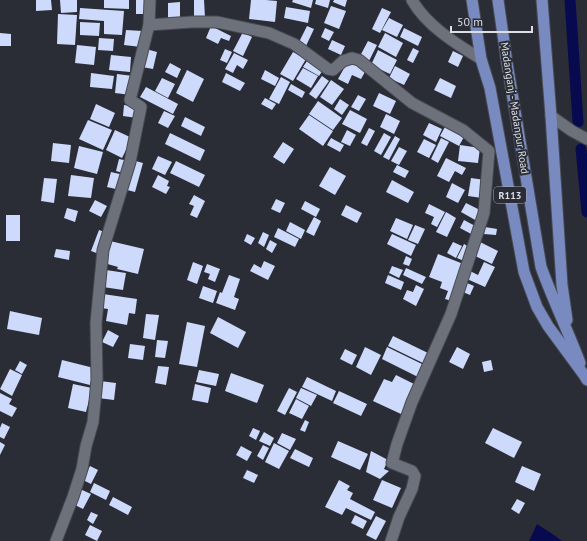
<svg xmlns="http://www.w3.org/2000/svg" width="587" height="541" font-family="'PT Sans',sans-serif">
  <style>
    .water { fill: #080a50 }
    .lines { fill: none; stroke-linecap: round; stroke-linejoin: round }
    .canal { stroke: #080a50; stroke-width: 11 }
    .building { fill: #cedafc }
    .minor-casing { stroke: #484a52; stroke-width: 13 }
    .primary-casing { stroke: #484a52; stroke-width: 13 }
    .minor { stroke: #6d717b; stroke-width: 11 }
    .primary { stroke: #788abf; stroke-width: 11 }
    .labels { text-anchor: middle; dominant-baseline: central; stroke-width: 4; stroke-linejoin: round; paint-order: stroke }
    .shield { fill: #2a2d36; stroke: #a7aab0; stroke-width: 1 }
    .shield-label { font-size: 10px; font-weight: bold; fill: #dddfe5 }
    .street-label { font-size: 11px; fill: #dddfe5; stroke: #2a2d36 }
  </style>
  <rect width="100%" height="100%" fill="#2a2d36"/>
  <path class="water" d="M537,524L554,535L562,541H529Z"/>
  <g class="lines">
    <g class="canal">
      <path d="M570,0L578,122"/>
      <path d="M581,149L587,212"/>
    </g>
  </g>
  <g class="building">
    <path d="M36,0H51L52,10L36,11Z"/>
    <path d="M60,0H77V12L61,13Z"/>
    <path d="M104,0H129V9L104,8Z"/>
    <rect x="136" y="0" width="12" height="14"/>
    <path d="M194,0H204L205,17H194Z"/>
    <path d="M251,0H266L277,1L275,22L249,19Z"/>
    <path d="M293,0H313L311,8L292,2Z"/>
    <path d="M316,0H330L328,8L315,4Z"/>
    <path d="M334,0H347L345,7L333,2Z"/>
    <path d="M180,2V19L168,20V3Z"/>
    <path d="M331,6L346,11L339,29L324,23Z"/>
    <path d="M286,7L310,11L308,23L284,18Z"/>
    <path d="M80,8L124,11L122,35L104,34V21L79,19Z"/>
    <path d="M382,8L391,12L380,33L372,29Z"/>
    <path d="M58,14L77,15L75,45L57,44Z"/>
    <path d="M389,18L403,25L397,37L382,30Z"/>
    <path d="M80,22L100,23L99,36L80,35Z"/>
    <path d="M211,26L231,36L229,41L221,38L218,44L206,38Z"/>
    <path d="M307,26L314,29L305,48L298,44Z"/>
    <path d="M325,28L334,32L329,41L321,37Z"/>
    <path d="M404,28L422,37L418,46L400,37Z"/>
    <path d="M126,30L143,31L141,47L124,45Z"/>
    <path d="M243,32L252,37L243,56L233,51Z"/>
    <path d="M0,33L11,34V46H0Z"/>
    <path d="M385,33L403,43L396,57L378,47Z"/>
    <path d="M99,38L114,39L113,51L98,50Z"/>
    <path d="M332,40L345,46L341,55L328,49Z"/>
    <path d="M368,41L377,45L369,61L360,56Z"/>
    <path d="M77,45L96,47L94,65L75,63Z"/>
    <path d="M413,48L419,51L413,63L407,60Z"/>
    <path d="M146,49L157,52L153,69L142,67Z"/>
    <path d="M225,49L232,52L227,63L220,60Z"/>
    <path d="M378,50L397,60L390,74L371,65Z"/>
    <path d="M453,51L463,56L458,67L448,62Z"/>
    <path d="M293,52L306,59L293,81L280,74Z"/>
    <path d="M234,53L248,60L243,69L237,65L233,73L225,69Z"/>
    <path d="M111,55L131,57L130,72L109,70Z"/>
    <path d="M307,61L323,70L319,76L303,67Z"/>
    <path d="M348,61L366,70L361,79L352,75L348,84L338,79Z"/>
    <path d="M170,63L181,69L177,78L165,72Z"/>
    <path d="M395,66L410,74L404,85L389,78Z"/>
    <path d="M303,68L318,76L311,88L296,79Z"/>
    <path d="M187,70L204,79L193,102L176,93Z"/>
    <path d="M265,70L279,78L275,86L261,79Z"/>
    <path d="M91,73L114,76L112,89L90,87Z"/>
    <path d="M226,73L245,83L240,91L222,82Z"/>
    <path d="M117,74L133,76L131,95L115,93Z"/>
    <path d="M322,76L329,81L316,99L309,94Z"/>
    <path d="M281,77L290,82L279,104L269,99Z"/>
    <path d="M162,78L175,84L168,98L155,91Z"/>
    <path d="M440,78L456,86L451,98L434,90Z"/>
    <path d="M331,80L344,89L332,105L320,97Z"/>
    <path d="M291,84L305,92L302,98L288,90Z"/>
    <path d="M146,87L178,104L173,114L140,97Z"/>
    <path d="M379,93L396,101L390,114L373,106Z"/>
    <path d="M358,95L366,99L359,111L351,107Z"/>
    <path d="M265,98L276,104L272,110L261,104Z"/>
    <path d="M340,99L349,105L342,115L334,109Z"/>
    <path d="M318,101L342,118L333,130L309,114Z"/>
    <path d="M96,104L115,113L109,127L90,119Z"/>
    <path d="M124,105L138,107L137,118L123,116Z"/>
    <path d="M350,110L367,119L360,133L342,124Z"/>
    <path d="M164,111L175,116L168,128L158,123Z"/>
    <path d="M386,114L400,121L394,134L380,127Z"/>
    <path d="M309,115L333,131L323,146L299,129Z"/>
    <path d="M185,117L205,127L201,136L181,126Z"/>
    <path d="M88,120L112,130L103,150L79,139Z"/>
    <path d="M429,123L442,129L436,142L423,135Z"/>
    <path d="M446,125L465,135L459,146L440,136Z"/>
    <path d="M369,128L375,131L367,146L361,143Z"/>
    <path d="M115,130L132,138L122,158L106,150Z"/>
    <path d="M347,130L356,135L350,146L341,142Z"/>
    <path d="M170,133L205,150L200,161L165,144Z"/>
    <path d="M384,133L391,137L381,155L374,151Z"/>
    <path d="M395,136L400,139L389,160L383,157Z"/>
    <path d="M331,138L344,145L340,152L327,145Z"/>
    <path d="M441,138L449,142L438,163L431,159Z"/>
    <path d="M424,139L436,145L429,158L417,152Z"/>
    <path d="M283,142L294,149L284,164L273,157Z"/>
    <path d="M53,143L71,145L69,163L51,161Z"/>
    <path d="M460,145L480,148L478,163L458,161Z"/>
    <path d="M79,146L103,152L97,174L74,168Z"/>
    <path d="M399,147L407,151L399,165L391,161Z"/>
    <path d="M158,156L172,162L165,175L152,169Z"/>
    <path d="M446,158L466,168L462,175L455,171L449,182L437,176Z"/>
    <path d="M119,159L129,161L126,174L116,171Z"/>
    <path d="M132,160L143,163L135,192L123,189Z"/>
    <path d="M176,161L205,175L199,187L170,173Z"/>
    <path d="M397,165L409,171L405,178L393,172Z"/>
    <path d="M330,167L346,176L335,195L319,186Z"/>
    <path d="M111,172L124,175L120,190L107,187Z"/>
    <path d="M71,175L94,178L91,198L68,196Z"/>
    <path d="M158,175L169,181L167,186L170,187L166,194L152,187Z"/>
    <path d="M44,178L57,179L54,203L41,201Z"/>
    <path d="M471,178L485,180L482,198L468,196Z"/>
    <path d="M392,180L414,192L408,203L386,192Z"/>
    <path d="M452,183L465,190L458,203L446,197Z"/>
    <path d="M194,195L205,201L197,218L190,215L194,206L189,204Z"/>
    <path d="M276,199L285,203L280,213L271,209Z"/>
    <path d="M95,200L107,206L101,217L89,211Z"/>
    <path d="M305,201L320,209L316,217L301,209Z"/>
    <path d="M466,203L482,211L477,221L461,212Z"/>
    <path d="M429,204L445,212L437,227L431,224L434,217L425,213Z"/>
    <path d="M346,205L362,213L357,223L341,215Z"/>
    <path d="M67,208L78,211L75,222L64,218Z"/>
    <path d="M446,212L456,218L447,237L436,232Z"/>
    <rect x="6" y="215" width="14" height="26"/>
    <path d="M314,217L321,221L314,236L306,232Z"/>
    <path d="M396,218L413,225L407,239L390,231Z"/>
    <path d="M464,220L477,227L473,235L460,228Z"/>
    <path d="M290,222L305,230L301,239L286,231Z"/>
    <path d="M415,225L425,229L418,244L408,240Z"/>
    <path d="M485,227L497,229L496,235L484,234Z"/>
    <path d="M278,228L299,239L295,247L274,237Z"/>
    <path d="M99,230L107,233L99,254L91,251Z"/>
    <path d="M263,232L269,235L264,247L258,243Z"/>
    <path d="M247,234L255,238L251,245L244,241Z"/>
    <path d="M392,234L416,245L411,256L387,244Z"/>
    <path d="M270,240L277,244L272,253L266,249Z"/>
    <path d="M110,241L144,249L138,274L117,269L118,267L104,263Z"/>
    <path d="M453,242L462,246L456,258L447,253Z"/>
    <path d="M480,242L498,251L492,264L473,255Z"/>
    <path d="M464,244L471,248L464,261L457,258Z"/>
    <path d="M56,249L70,251L69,260L54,257Z"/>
    <path d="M438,254L466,265L452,301L445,299L448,291L440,288L442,282L429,277Z"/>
    <path d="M406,256L412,259L409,266L403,264Z"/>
    <path d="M264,261L275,266L268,280L250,271L254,264L261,268Z"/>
    <path d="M193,262L203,266L197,284L187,280Z"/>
    <path d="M484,262L495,267L485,287L467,279L470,271L478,275Z"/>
    <path d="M207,264L220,269L215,282L208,279L210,274L204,272Z"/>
    <path d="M392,266L403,270L399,278L389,273Z"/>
    <path d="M406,268L426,277L422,284L403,275Z"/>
    <path d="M106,270L126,273L123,290L103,287Z"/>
    <path d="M229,275L240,279L234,297L239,299L235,310L216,303L220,292L222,293Z"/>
    <path d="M388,275L404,282L401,290L385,283Z"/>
    <path d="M467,283L474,286L470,295L463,292Z"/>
    <path d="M416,285L424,289L416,306L403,299L407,290L413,292Z"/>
    <path d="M203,286L217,291L213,303L199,298Z"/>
    <path d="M103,294L137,299L135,314L129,313L127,325L106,321L108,309L101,308Z"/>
    <path d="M10,311L42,318L39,335L7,329Z"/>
    <path d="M146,314L159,315L155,340L143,338Z"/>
    <path d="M218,317L246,332L238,348L210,333Z"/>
    <path d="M187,322L205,326L197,367L179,364Z"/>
    <path d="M108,330L119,336L113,347L102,342Z"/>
    <path d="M393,336L428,353L423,363L388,346Z"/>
    <path d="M157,340L168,341L165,358L155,357Z"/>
    <path d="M130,344L145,346L143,360L128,358Z"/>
    <path d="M365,347L381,355L371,375L356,367Z"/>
    <path d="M387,347L424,365L418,377L382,359Z"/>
    <path d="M457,347L470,354L463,369L449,362Z"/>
    <path d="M345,349L357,355L352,365L340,359Z"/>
    <path d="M62,360L94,368L90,385L58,377Z"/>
    <path d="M491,360L493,370L484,372L482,362Z"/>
    <path d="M20,361L27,365L22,374L15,370Z"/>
    <path d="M158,366L169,367L166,385L155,383Z"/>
    <path d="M10,369L22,375L12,396L0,389Z"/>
    <path d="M199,370L219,374L216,386L196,382Z"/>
    <path d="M231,373L264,385L257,403L225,391Z"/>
    <path d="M396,375L416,385L401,414L373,401L384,379L392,382Z"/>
    <path d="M307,377L336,391L332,401L302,387Z"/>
    <path d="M100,381L116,383L114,400L98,398Z"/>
    <path d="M73,384L92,388L86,412L68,408Z"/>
    <path d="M195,384L211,388L208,403L192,400Z"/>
    <path d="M289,388L297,392L285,415L277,411Z"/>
    <path d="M301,388L317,395L311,406L296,398Z"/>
    <path d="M339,391L367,404L361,416L333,403Z"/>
    <path d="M0,393L12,399L9,404L17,408L12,417L0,411Z"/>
    <path d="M296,399L309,406L302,419L289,413Z"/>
    <path d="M305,420L309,422L305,432L300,430Z"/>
    <path d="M2,423L10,427L4,439L0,437V428Z"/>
    <path d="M253,428L260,431L256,440L249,436Z"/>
    <path d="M493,428L522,442L514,458L485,443Z"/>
    <path d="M264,432L274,438L270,446L259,441Z"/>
    <path d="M282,433L296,439L290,450L277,443Z"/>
    <path d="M338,441L368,454L360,470L331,457Z"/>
    <path d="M0,442L5,445L0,455Z"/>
    <path d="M274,443L289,451L279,469L265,462Z"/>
    <path d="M263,445L269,448L263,460L257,456Z"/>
    <path d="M241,446L252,452L247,461L236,455Z"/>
    <path d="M295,449L313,458L309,467L290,458Z"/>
    <path d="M371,451L388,460L384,469L389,471L380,479L366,472Z"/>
    <path d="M90,466L98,470L91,484L83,480Z"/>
    <path d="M522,466L541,474L534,491L515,482Z"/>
    <path d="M247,470L258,475L254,483L243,478Z"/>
    <path d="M339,480L350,486L347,490L353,493L350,499L375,512L371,520L346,508L342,515L325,507Z"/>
    <path d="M382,480L401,488L392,508L373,500Z"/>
    <path d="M94,483L110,491L106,500L90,492Z"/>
    <path d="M80,489L91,494L83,509L73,504Z"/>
    <path d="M113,497L132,507L128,515L109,505Z"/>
    <path d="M517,499L525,503L519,514L511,509Z"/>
    <path d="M91,512L98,515L93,524L87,520Z"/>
    <path d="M355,515L367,521L363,529L351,523Z"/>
    <path d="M376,516L386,521L376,540L366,535Z"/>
    <path d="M90,525L102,531L97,541L85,535Z"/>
  </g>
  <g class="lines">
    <defs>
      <g id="minor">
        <path d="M412,0C426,25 456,44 481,59"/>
        <path d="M149,25L192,22H217L269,33L294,44L328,69L333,70L343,61L352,58L359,60L412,103L463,130L489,151L484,213L451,314L412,402L397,444L392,463L412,471L415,476L412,489L399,517L391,541"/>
        <path d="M551,116L572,131L587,139"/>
        <path d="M56,541L73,497L82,469L86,446L93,422L97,380L96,323L103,250L130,162L141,107L130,100L149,25L150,0"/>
      </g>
      <g id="primary">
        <path d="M472,0L481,59L490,88L524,272L537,307L548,326L584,375L587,380"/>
        <path d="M498,0L507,63L541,267C553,300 568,331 580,363"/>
        <path d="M542,0L551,116L562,285L567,320"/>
      </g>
    </defs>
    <use href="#minor" class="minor-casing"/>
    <use href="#primary" class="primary-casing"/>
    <use href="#minor" class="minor"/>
    <use href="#primary" class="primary"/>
  </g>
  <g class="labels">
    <rect class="shield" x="494" y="187" width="32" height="16" rx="3"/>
    <g class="shield-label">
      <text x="510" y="195">R113</text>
    </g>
    <g class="street-label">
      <text transform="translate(515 108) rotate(81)">Madanganj - Madanpur Road</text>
    </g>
  </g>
  <path d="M451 26v6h81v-6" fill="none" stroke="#dddfe5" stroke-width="2"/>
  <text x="457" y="26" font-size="12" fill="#dddfe5" stroke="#2a2d36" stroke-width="3" paint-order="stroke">50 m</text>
</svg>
